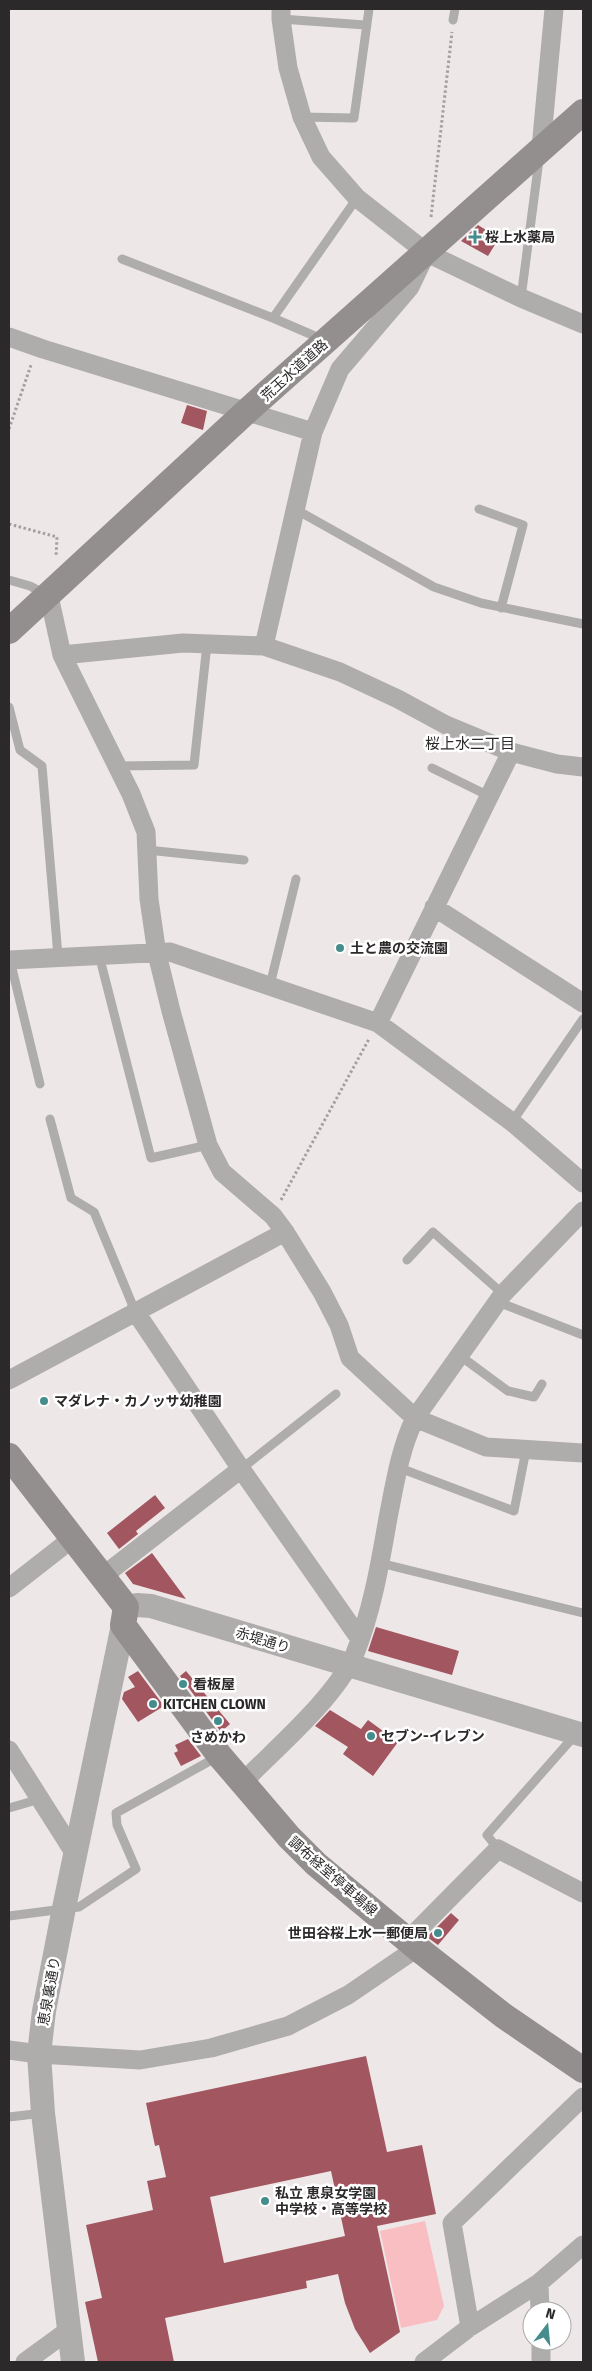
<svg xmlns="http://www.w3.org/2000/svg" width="592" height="2371" viewBox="0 0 592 2371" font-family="'Fira Sans','Noto Sans JP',sans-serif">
<rect width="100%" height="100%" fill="#eee7e7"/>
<path fill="#f9bec2" d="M425,2221L444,2306L437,2320L401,2328L380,2231Z"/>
<path fill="#a2565f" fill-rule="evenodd" d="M478,225L499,238L488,256L461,241Z
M187,405L207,411L203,430L181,423Z
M155,1495L165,1508L136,1531L138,1534L119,1549L107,1533Z
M152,1553L186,1599L133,1584L125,1573Z
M376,1627L459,1651L452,1675L368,1651Z
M138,1671L164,1706L138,1722L122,1699L124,1692L135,1687L128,1677Z
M186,1671L230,1724L221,1732L180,1676Z
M330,1710L361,1729L368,1720L398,1742L373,1776L343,1754L348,1747L315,1726Z
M188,1739L201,1756L181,1766L174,1753L178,1751L175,1745Z
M451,1913L459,1920L438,1945L427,1937Z
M366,2056L387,2152L422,2145L436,2214L377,2226L400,2332L370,2353L355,2329L345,2303L338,2274L306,2281L307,2288L165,2318L174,2362H98L85,2302L102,2298L86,2225L153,2210L147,2181L166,2177L159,2145L155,2146L146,2103ZM331,2171L345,2236L224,2263L210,2197Z"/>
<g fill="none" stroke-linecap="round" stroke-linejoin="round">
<path stroke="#a5a0a0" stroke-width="3" stroke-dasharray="2.5 2.5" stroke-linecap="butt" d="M431,217L452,32
M9,429L31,365
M9,524L57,537L56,557
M281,1200L369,1039"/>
<path stroke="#afacac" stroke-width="9" d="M281,19L365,25
M453,20L455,9
M302,117L354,118L369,9
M122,259L273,318L324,340
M521,298L539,160
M273,318L357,198
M295,509L434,587L481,603L583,624
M479,509L523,525L501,608
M9,580L30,586L45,594
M9,707L20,750L42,766L58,956
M117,766L194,765L207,644
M432,768L489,796
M147,850L244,860
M99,955L151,1158L208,1145
M10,960L40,1084
M270,985L296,879
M50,1119L71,1198L94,1212L135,1311
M512,1122L583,1019
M407,1260L433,1232L503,1294
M498,1302L583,1335
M459,1355L508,1391L534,1397L542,1384
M397,1467L514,1511L526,1450
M241,1469L336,1394
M380,1563L583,1613
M9,1808L40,1799
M498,1849L487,1835L576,1734
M9,1916L79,1907L136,1869L117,1825L116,1813L217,1757
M9,2117L43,2113"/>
<path stroke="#afacac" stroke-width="19" d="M281,9V19L288,68L302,117L321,157L357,198L427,253L521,298L583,324
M541,148L554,9
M9,337L43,349L313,432
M49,596L62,655L131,794L146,832L149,899L157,954L171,1011L208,1145L222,1172L273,1216L285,1232L322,1292L339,1325L350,1358L415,1418L486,1447L583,1453
M264,646L313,432L340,369L410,287L423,260
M62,655L183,643L264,646L340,672L398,699L446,725L511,752L557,764L583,767
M434,907L583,1003
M9,960L170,952L378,1023L512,1122L583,1183
M378,1023L511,752
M135,1311L241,1469L360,1639
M9,1380L285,1232
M103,1576L241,1469
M9,1588L73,1538
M9,1750L75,1854
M242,1783C277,1747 332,1701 354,1656C372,1612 380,1564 388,1518C395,1483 400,1449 415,1418L503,1294L583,1211
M408,1940L498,1849L583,1893
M9,2050L39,2054L140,2060L211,2048L288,2026L348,1995L417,1948
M539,2283L540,2311
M470,2327L452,2223L583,2097
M541,2341V2362
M25,2362L69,2330
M424,2362L470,2327L539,2283L583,2245"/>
<path stroke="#afacac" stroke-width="24" d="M126,1607L137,1605L151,1606L583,1735
M73,2362L43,2113L39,2054L44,2011L64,1908L123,1625"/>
<path stroke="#938f8f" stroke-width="26" d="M9,631L247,411L583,112
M9,1456L126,1607L123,1625L219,1755L289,1837L316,1864L417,1948L504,2016L583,2070"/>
</g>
<g fill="#458d8c" stroke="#fff" stroke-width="2">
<path d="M472.5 229.5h5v5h5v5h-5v5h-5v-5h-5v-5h5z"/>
<circle cx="340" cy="948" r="5"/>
<circle cx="44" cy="1401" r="5"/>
<circle cx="183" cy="1684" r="5"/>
<circle cx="153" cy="1704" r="5"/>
<circle cx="218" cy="1721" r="5"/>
<circle cx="371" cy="1736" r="5"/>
<circle cx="438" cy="1933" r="5"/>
<circle cx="265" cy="2201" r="5"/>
</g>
<g text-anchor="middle" stroke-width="5" stroke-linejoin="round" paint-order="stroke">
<g font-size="14" font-weight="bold" fill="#2c292a" stroke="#fff" text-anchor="start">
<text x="485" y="242">桜上水薬局</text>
<text x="350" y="953">土と農の交流園</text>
<text x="54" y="1406">マダレナ・カノッサ幼稚園</text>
<text x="193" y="1689">看板屋</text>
<text x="163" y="1709">KITCHEN CLOWN</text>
<text x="381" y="1741">セブン-イレブン</text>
<text x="218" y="1742" text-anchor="middle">さめかわ</text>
<text x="428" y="1938" text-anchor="end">世田谷桜上水一郵便局</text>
<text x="275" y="2198">私立 恵泉女学園<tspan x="275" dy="16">中学校・高等学校</tspan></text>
</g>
<g font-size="14" fill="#2c292a" stroke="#fff">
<text transform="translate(294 370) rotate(-42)" y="5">荒玉水道道路</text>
<text transform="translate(263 1640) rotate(17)" y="5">赤堤通り</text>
<text transform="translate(333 1876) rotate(41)" y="5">調布経堂停車場線</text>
<text transform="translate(49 1991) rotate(-80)" y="5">恵泉裏通り</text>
</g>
<g font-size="15" fill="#2c292a" stroke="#fff">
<text x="470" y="749">桜上水二丁目</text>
</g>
</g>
<rect width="592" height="2371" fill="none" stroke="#2c292a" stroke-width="20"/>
<g transform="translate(547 2326) rotate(16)"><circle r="24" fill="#ffffff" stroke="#aba9aa"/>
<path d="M0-4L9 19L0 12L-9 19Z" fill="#458d8c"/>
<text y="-8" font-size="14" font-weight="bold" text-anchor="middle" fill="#2c292a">N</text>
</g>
</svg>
